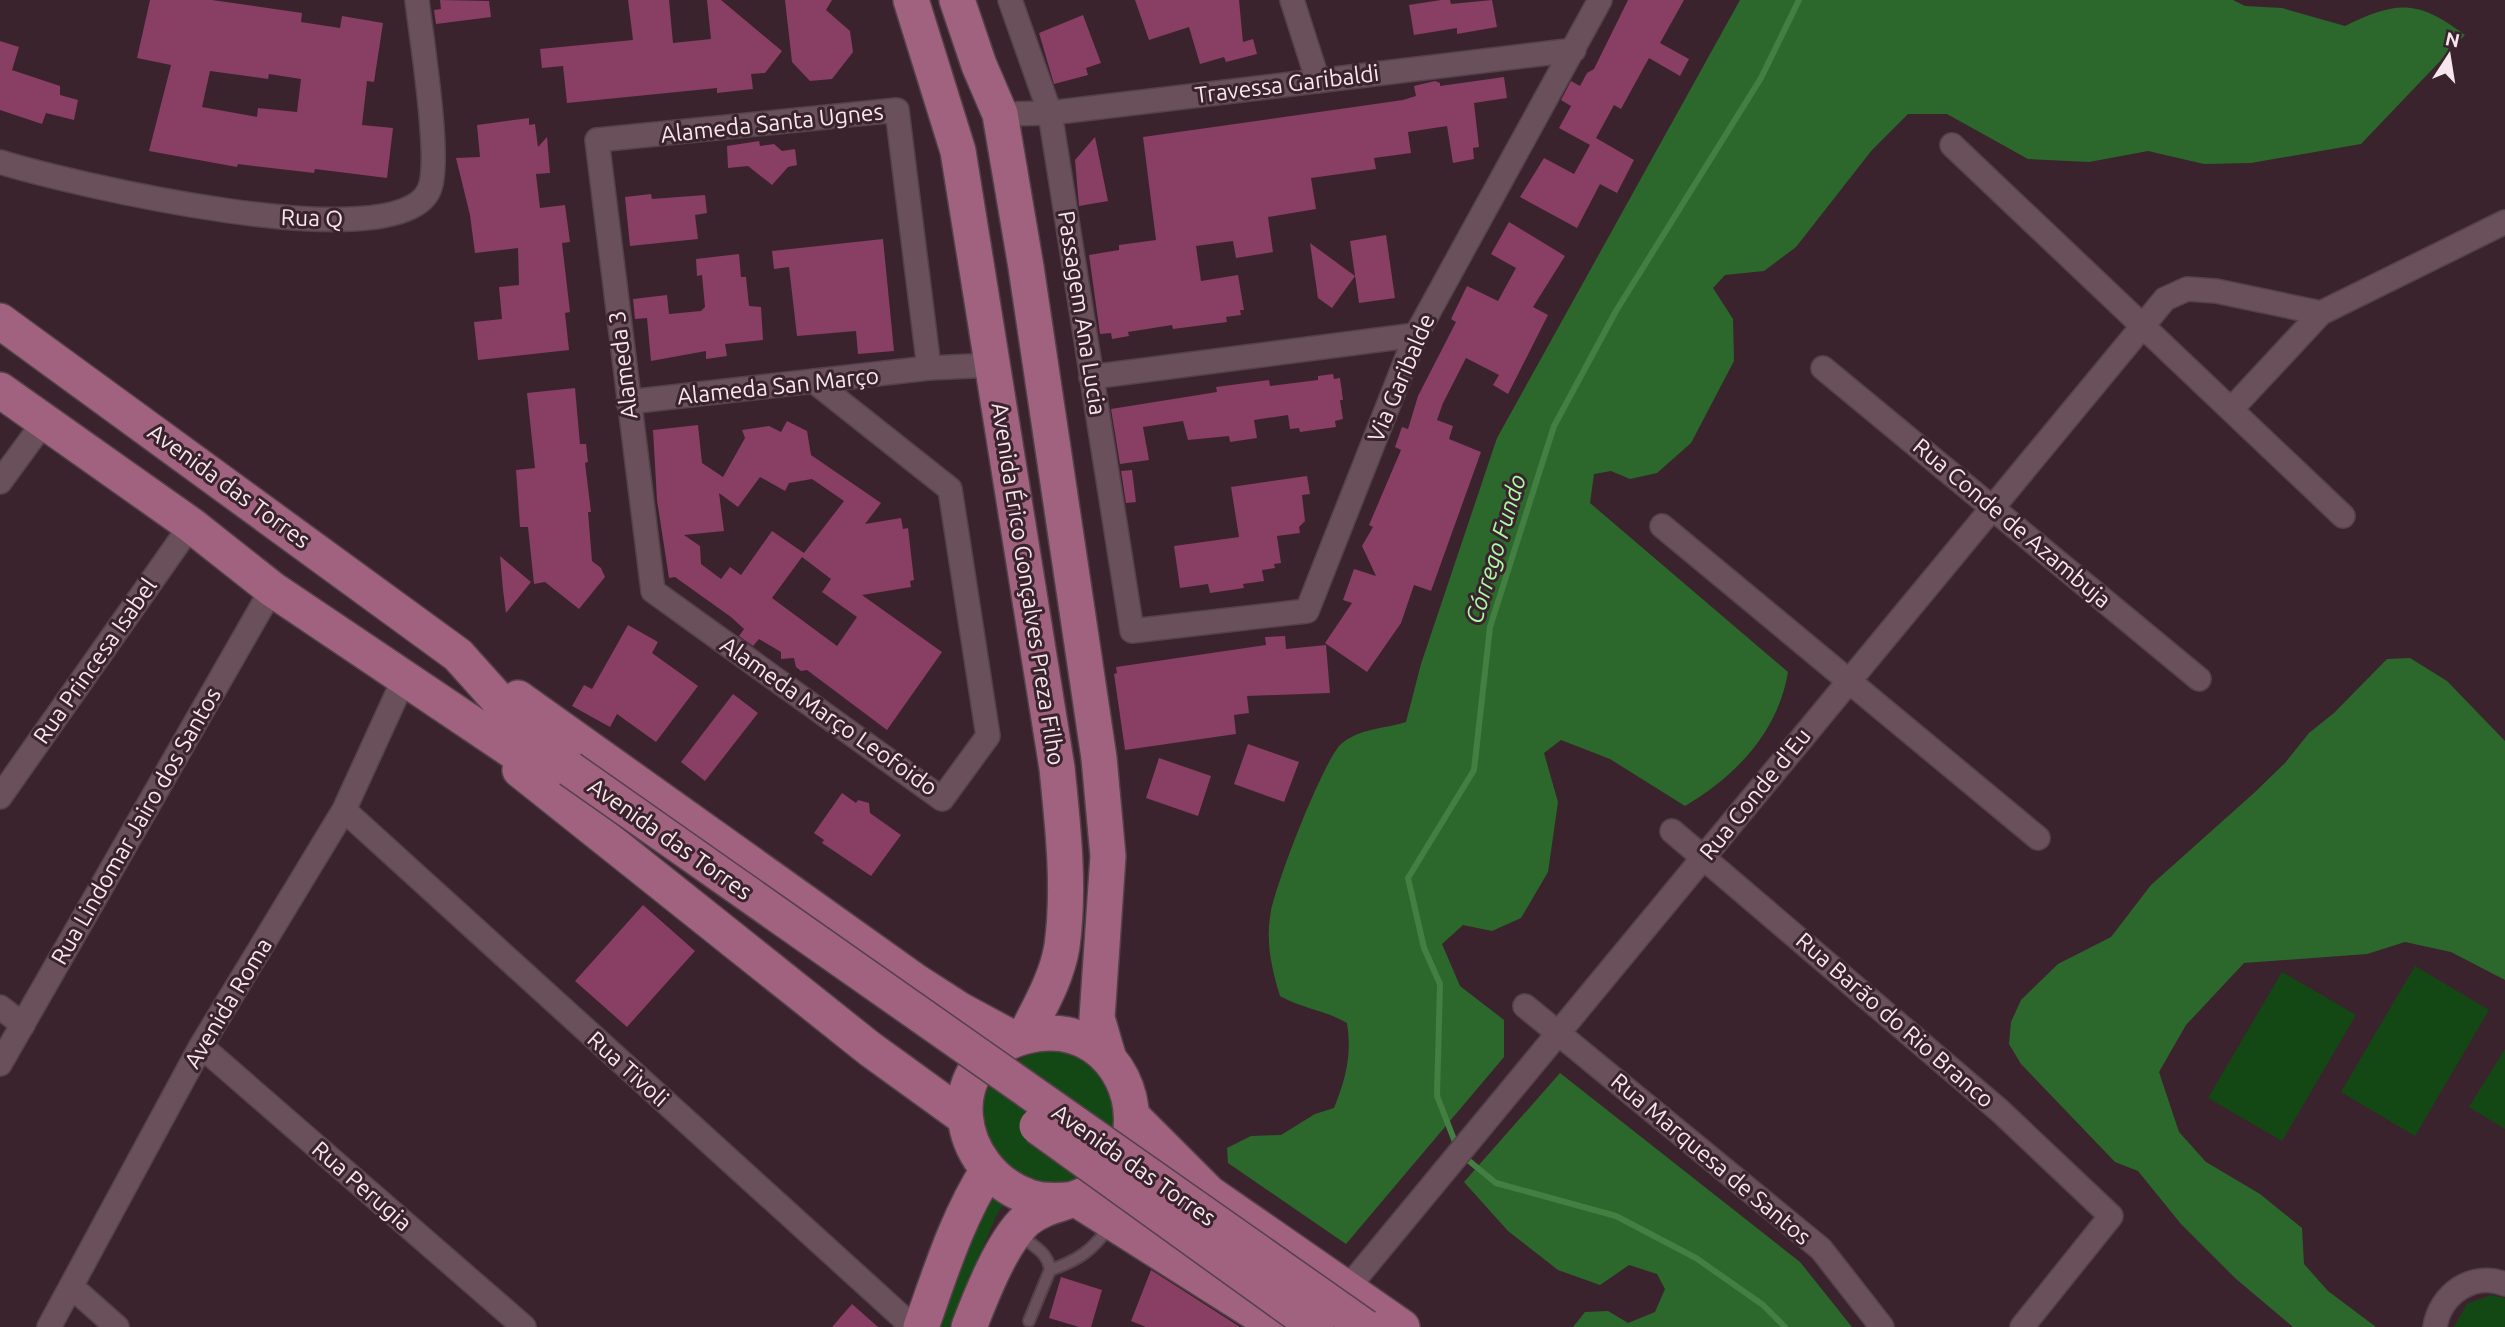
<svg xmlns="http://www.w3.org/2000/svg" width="2505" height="1327" viewBox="0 0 2505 1327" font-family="Ubuntu,sans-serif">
<rect width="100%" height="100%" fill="#3a232d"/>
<path fill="#134814" d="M2415,966L2489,1010L2415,1136L2341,1092Z
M2282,972L2356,1015L2282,1141L2208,1098Z
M1055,1049L1094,1061L1124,1121L1085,1183L1040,1189C1028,1180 999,1164 991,1153C988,1148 987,1138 985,1132C972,1084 1012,1054 1055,1049Z
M2505,1049V1129L2469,1107Z
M984,1184L1010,1202L1003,1205L997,1214L949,1327H929Z
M2491,1295L2505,1298V1327H2454L2467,1304Z"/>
<path fill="#2c682c" d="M1740,0H2233L2245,6L2282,8L2345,26C2398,0 2418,0 2465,35L2361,144L2251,163L2204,164L2148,151L2089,162L2028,159L1947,114H1908L1872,150L1796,247L1764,271L1725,275L1713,288L1733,319L1734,361L1691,443L1657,473L1630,479L1611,471L1594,474L1590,503L1788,672C1778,732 1736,776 1685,806L1610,759L1561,740L1544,753L1558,802L1548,872L1521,918L1492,931L1463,925L1442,944L1460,986L1504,1020V1057L1346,1244L1228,1163L1227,1148L1251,1136L1281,1135L1315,1114L1334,1108C1346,1078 1352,1055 1347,1023C1325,1010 1303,1009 1280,996C1272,970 1266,945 1270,917C1273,890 1323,761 1341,744C1360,728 1384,729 1406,722L1421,664L1497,438Z
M2410,658L2447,681L2505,741V980L2451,952L2405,942L2367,954L2244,963L2186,1025L2159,1072L2179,1132L2206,1162L2260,1194L2302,1228L2304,1264L2328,1291L2376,1327H2293L2235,1278L2181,1224L2138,1171L2115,1162L2021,1064L2009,1044L2011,1022L2021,1000L2058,964L2111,937L2151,885L2254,793L2285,763L2309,733L2334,713L2387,659Z
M1560,1073L1800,1262L1852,1327H1573L1585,1312L1608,1311L1628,1323L1655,1312L1665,1289L1657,1274L1629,1265L1600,1285L1558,1270L1508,1231L1464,1182Z"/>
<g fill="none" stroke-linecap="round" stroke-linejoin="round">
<path stroke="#437f41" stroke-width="6" d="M1457,1147L1437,1096L1440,984L1424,948L1408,878L1474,770L1490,627L1554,426L1616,311L1761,78L1799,0
M1463,1156L1496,1183L1616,1216L1696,1258L1763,1305L1785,1327"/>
</g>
<path fill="#893e63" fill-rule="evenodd" d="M150,0H212L302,13L301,22L340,28L342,16L383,23L374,82L367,81L362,125L393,128L387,178L315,169L314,173L238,164L237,167L149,151L171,65L137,58ZM210,71L268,79L269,74L301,79L297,112L258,108L257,117L202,107Z
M440,0L489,1L491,17L436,24L434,10L441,9Z
M628,0H669L673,43L711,39L707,0H721L782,51L765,73L751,74L753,89L717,93V88L567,103L563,66L542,68L540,49L633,40Z
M785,0H832L826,10L850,31L853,52L832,79L810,81L792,62Z
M1135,0H1239L1243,42L1253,39L1257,54L1226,62L1224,57L1200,64L1189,27L1149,40Z
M1441,0H1450L1451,4L1492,0L1497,27L1457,34V28L1414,35L1409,5Z
M1628,0H1684L1660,43L1689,59L1680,76L1649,58L1621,109L1614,105L1596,138L1634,160L1617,193L1600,184L1577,228L1520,197L1544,158L1574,174L1590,145L1559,128L1571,106L1561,100L1571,81L1580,86L1587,73L1594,69Z
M1083,15L1101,63L1086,68L1088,75L1054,84L1039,33Z
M0,41L19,47L12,70L60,86V95L78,100L74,120L46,113L42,124L0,110Z
M1504,77L1507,98L1474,103L1479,147L1473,148L1474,159L1453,163L1447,126L1408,132L1411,153L1374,158L1376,169L1311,178L1316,209L1268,217L1273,252L1236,258L1233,241L1196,246L1201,281L1238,275L1244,310H1240L1241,315L1226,317L1227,322L1173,329L1172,325L1128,332L1129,336L1112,339L1111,333L1100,334L1089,255L1119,250V245L1156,240L1143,137L1403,100L1416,96L1414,86L1435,81L1440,83V86Z
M529,118V125L535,124L538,147L547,137L550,173L536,174L540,208L565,205L570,242L562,243L570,312L565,313L569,350L478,360L474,322L502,319L499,287L519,285L518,248L475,253L470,215L456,158L480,157L477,125Z
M1095,137L1108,201L1079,206L1075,160Z
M759,141L760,146L774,144L782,151L795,149L797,165L788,167L772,185L748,166L728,168L727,146Z
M651,194L652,199L705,195L707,213L695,215L698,239L630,246L625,197Z
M1509,222L1565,256L1533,307L1548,315L1508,394L1493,385L1499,375L1466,358L1443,403L1437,420L1453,426L1449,439L1481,452L1431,591L1414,585L1401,623L1367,672L1325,643L1352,603L1343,600L1354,569L1376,576L1362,546L1373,527L1369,525L1401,450L1395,447L1402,427L1408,429L1418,396L1456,322L1451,319L1467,286L1498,301L1516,268L1491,254Z
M1386,235L1395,298L1359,303L1350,241Z
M883,239L894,351L858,354L856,331L797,336L789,267L774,269L772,251Z
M1310,243L1355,276L1332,308L1318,298Z
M739,254L741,277H746L749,306L761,307L763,340L725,344L727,356L706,359V351L651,361L647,318L635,319L633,299L667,295L669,314L701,311L705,307L702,275L697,276L696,259Z
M1333,374L1334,379L1340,378L1343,400H1340L1343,419L1335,421L1336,427L1300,432L1299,428L1290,429L1288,415L1254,420L1257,438L1230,442L1229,436L1188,440L1183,421L1143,427L1149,460L1120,464L1111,409L1217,392L1216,387L1269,380L1270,386L1318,380V376Z
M575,388L580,444H586L588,462L585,463L591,512H588L592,561L601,568L605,577L579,609L545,582L534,584L528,527H520L516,470L535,468L527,393Z
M787,421L807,431L811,455L881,503L865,524L901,518L903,529L908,528L914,580L910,581L911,587L862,595L942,652L887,730L807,670L801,671L796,667L794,658L781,659V652L759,639L753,646L739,636L744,629L731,617L675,577L669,578L657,500L653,430L698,425L702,463L723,477L745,438L742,430L769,426L781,432ZM760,477L785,491L789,483L812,479L844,501L804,553L772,531L741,575L730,567L721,579L701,564L700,546L684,535L724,531L719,493L738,507ZM802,557L831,579L822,592L857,617L837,646L772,598Z
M1132,470L1136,502L1126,503L1121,471Z
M1307,476L1310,494L1302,495L1305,521L1299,527L1300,533L1277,536L1281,563L1274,564L1275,568L1262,570L1264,581L1243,584L1244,588L1210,593L1208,584L1180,588L1174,546L1239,537L1231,487Z
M500,556L531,582L506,613L503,590Z
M628,625L658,642L652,653L698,686L656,742L617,714L610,727L572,706L584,685L592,689Z
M1285,636L1286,649L1326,645L1330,693L1247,696L1249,713L1234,715L1236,734L1125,750L1114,674L1117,673L1116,667L1266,645L1265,637Z
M733,694L758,713L705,781L681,762Z
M1248,744L1299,762L1284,802L1234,784Z
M1159,758L1211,776L1198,816L1146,798Z
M842,793L856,803L858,800L869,803L870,813L901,835L871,876L822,843L824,840L814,833Z
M643,905L695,951L627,1027L575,981Z
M1151,1270L1240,1327H1146L1131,1321Z
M1061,1277L1102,1290L1091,1327H1079L1049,1318Z
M852,1304L878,1327H832Z"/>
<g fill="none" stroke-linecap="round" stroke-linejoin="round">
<g stroke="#544149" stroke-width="14">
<path id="lane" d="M1018,1234C1031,1245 1048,1251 1050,1270L1029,1321
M1050,1270C1077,1261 1094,1250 1110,1225"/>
</g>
<g stroke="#544149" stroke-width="26">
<path id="street" d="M1010,0L1050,113L1132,631L1307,611L1416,335L1600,0
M1292,0L1318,81
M1000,114L1050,113L1574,50
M1952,145L2343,516
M0,162C64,182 397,262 429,190C442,163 421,36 417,0
M1823,368L2199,679
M1091,377L1416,335
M815,382L950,489L988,736L942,799L653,591L597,140L897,110L929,368
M2239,401L2321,313L2505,222
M628,402L929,368L994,365
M0,482L44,422
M1662,526L2038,838
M0,797L191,525
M344,810L913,1327
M1672,831L2000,1111L2111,1216L2022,1327
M1525,1006L1821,1249L1882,1327
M0,1007L23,1025
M201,1046L524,1327
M0,1064L272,589
M73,1288L117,1327
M1346,1290L2165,299L2187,289L2216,291L2321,313
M49,1327L201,1046L344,810L404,679
M2435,1327C2440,1294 2473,1271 2505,1284"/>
</g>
<g stroke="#544149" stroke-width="38">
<path id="primary" d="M911,0L958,151L1057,768C1063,827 1070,888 1062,946C1057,978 1039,1008 1025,1036
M957,0L979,65L1000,114L1026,267L1099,758L1108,856L1097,1018L1109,1059
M0,321L458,655L526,731L570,769
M0,390L191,525L272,589L550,776
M518,698L915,981L960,1010L1014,1039
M520,770L870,1049L964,1117
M1132,1116L1209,1193L1402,1327
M921,1327C940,1274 957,1218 988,1170
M969,1327C981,1296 1002,1242 1026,1220C1045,1204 1073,1203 1094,1190C1145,1158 1143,1080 1094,1046C1073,1032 1048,1030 1023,1037C937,1061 953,1170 1029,1197C1044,1202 1060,1201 1076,1199L1278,1327"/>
</g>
<use href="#lane" stroke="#6a505b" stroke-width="10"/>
<use href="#street" stroke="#6a505b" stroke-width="23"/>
<use href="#primary" stroke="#a0627e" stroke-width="35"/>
<g stroke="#544149" stroke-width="38" stroke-linecap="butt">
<path id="primary-bridge" d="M570,769L1365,1327
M1037,1126L1316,1327"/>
</g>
<use href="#primary-bridge" stroke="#a0627e" stroke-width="35"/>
</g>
<g text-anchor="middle" stroke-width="6" stroke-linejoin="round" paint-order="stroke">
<g font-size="23" fill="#f7e7ed" stroke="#3a232d">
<text transform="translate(1287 84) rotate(-7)" y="8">Travessa Garibaldi</text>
<text transform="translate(772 123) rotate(-6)" y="8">Alameda Santa Ugnes</text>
<text transform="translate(312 218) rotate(2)" y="8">Rua Q</text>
<text transform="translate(1082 313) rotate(81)" y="8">Passagem Ana Lucia</text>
<text transform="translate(623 365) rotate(-97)" y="8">Alameda 3</text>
<text transform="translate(1401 378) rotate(-67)" y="8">Via Garibalde</text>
<text transform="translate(778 386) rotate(-6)" y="8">Alameda San Março</text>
<text transform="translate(229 486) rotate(36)" y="8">Avenida das Torres</text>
<text transform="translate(2012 523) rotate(40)" y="8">Rua Conde de Azambuja</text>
<text transform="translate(1028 584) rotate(81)" y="8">Avenida Érico Gonçalves Preza Filho</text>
<text transform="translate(95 661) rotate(-55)" y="8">Rua Princesa Isabel</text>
<text transform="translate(829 716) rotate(35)" y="8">Alameda Março Leofoido</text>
<text transform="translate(1755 794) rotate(-51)" y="8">Rua Conde d'Eu</text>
<text transform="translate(136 826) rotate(-60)" y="8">Rua Lindomar Jairo dos Santos</text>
<text transform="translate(670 839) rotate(35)" y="8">Avenida das Torres</text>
<text transform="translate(228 1003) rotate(-59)" y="8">Avenida Roma</text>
<text transform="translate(1895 1020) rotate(41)" y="8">Rua Barão do Rio Branco</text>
<text transform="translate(628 1069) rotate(42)" y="8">Rua Tivoli</text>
<text transform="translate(1711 1159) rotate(40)" y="8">Rua Marquesa de Santos</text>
<text transform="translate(1134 1165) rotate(35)" y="8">Avenida das Torres</text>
<text transform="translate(362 1186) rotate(41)" y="8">Rua Perugia</text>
</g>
<g font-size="24" font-style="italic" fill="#a9fca5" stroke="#3a232d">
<text transform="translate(1496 549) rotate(-73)" y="8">Córrego Fundo</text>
</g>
</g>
<g transform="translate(2449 56) rotate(12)" stroke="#3a232d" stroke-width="5" paint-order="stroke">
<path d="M0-5L12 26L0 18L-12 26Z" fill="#f7e7ed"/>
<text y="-10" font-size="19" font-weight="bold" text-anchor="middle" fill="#f7e7ed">N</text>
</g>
</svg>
